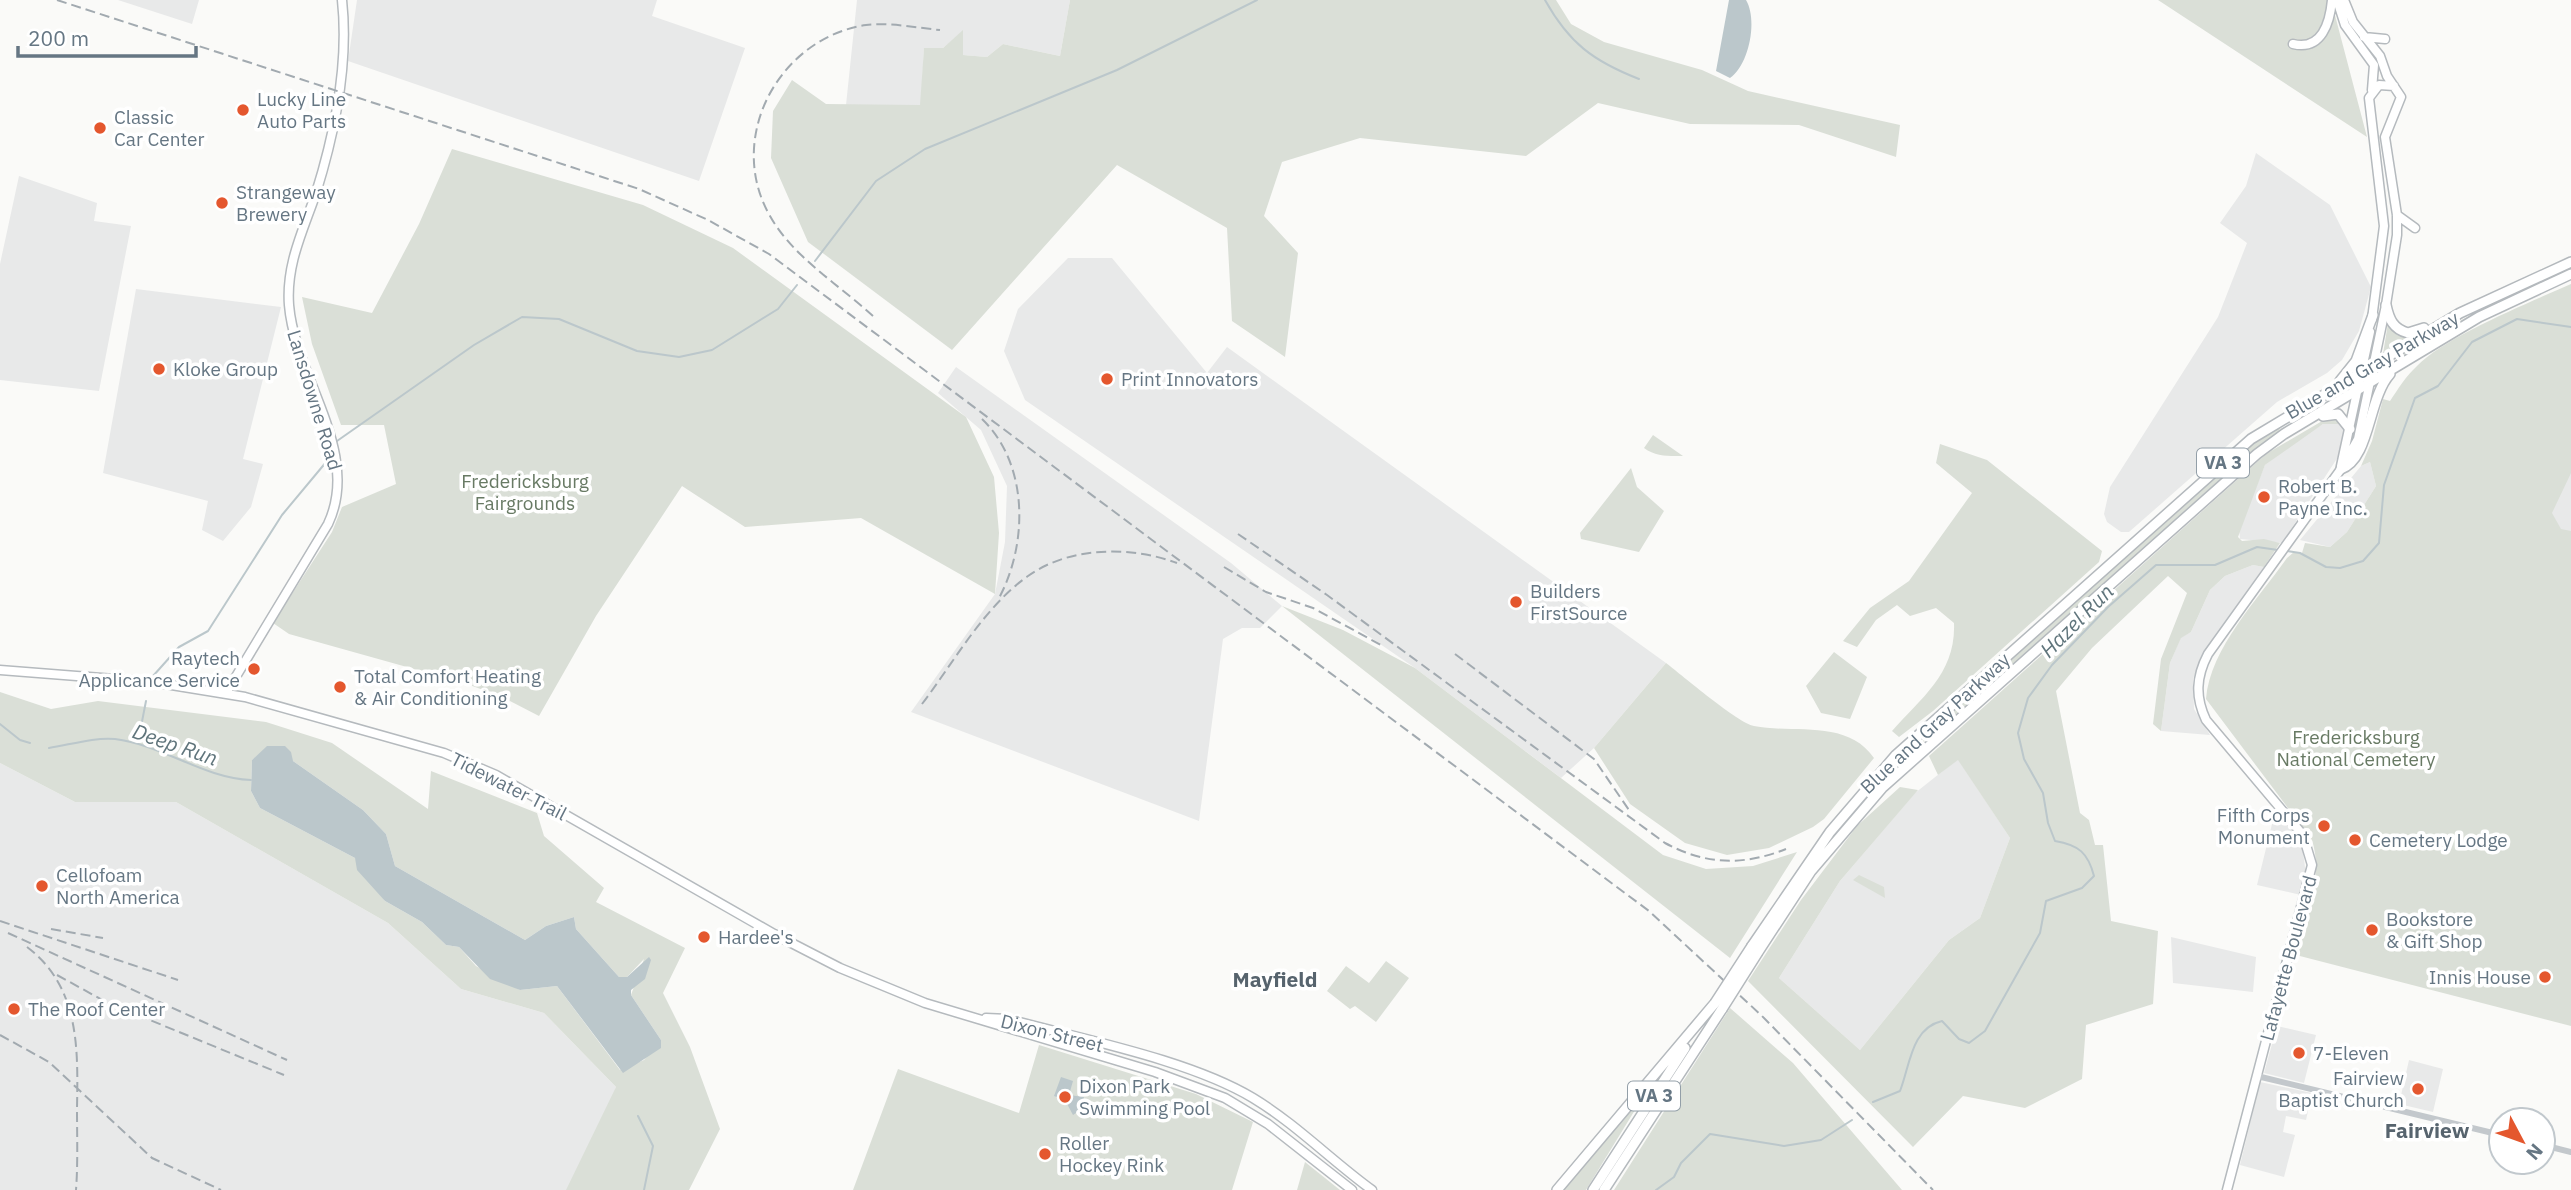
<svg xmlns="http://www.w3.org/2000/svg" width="2571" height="1190" viewBox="0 0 2571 1190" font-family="'IBM Plex Sans',sans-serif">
<rect width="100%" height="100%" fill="#fafaf8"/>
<path fill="#e8e9e9" d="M118,0H199L192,24Z
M357,0H657L652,16L745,48L699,181L348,61Z
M857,0H1070L1060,56L1003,44L987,57L963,55V31L943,48H924L921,105H846Z
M2256,153L2330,205L2371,287L2359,331L2342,360L2327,373L2277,402L2129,532H2121L2107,522L2104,514L2110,487L2218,317L2247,243L2220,223L2246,186Z
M19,176L97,203L94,221L131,226L99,391L0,380V264Z
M1068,258H1112L1207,373L1227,347L1666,663L1594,748L1561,778L1415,668L1025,400L1004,351L1018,309Z
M136,289L281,307L243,459L263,464L251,507L223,541L202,530L208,501L103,473Z
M956,367L1231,563L1282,606L1260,628H1242L1223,639L1199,821L911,712L995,594L1005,542L1007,486L981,430L938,393Z
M2340,418L2346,432L2338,457L2282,543L2240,539L2239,529L2265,465L2299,439L2323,424H2338Z
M2571,454V650L2537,529Z
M2370,462L2376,486L2347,532L2330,547L2300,540L2361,466Z
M2253,565L2264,567L2203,653L2193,679L2194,709L2210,735L2161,731L2170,663L2181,637L2191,632L2210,590L2225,576Z
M1958,759L2010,838L1980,918L1949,940L1860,1050L1779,978L1840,881L1915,793Z
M0,763L75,802H176L388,923L461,989L544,1013L616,1087L586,1190H0Z
M2276,808L2295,833L2303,852L2306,875L2301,895L2257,885Z
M2171,937L2256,957L2253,992L2173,983Z
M2277,1026L2316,1035L2304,1083L2264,1073Z
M2409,1060L2443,1069L2433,1112L2399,1104Z
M2260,1082L2312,1093L2306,1120L2286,1116L2283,1132L2295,1135L2284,1177L2240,1165Z"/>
<path fill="#dadfd7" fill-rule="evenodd" d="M1070,0H1556L1571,24L1604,42L1702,70L1748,91L1900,125L1896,157L1799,125L1690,124L1598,103L1526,156L1360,138L1282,162L1264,216L1298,253L1285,357L1232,321L1227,228L1117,165L952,350L808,242L771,158L773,111L792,80L826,104L920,105L924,48H943L963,30V55L987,57L1003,44L1060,56Z
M2158,0H2331L2367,137Z
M452,149L643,205L733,248L966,417L994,477L999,533L995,594L861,518L745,527L682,486L596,616L539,716L500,696L464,683L289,634L273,623L332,532L342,507L396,484L384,425H341L312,344L302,297L372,313L419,224Z
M2571,266V270L2484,311L2397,362L2395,358L2504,296Z
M2571,284V473L2552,513L2561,529L2571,531V1026L2296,955C2306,918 2324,878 2312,840L2206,699C2210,648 2259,598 2287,558L2294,552L2302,553L2305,543L2330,547L2347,532L2376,486L2370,462L2361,466L2372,441L2383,399L2390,401C2398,389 2406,376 2417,366C2446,336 2531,302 2571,284Z
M2388,323L2399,334L2411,337L2383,354Z
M2329,417L2340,418L2338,424H2323L2265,465L2238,537L2242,541L2264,539L2280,543L2264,567L2253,565L2225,576L2210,590L2191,632L2181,638L2170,663L2161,731L2153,724L2161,659L2187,593L2168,576L2092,648L2056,691L2080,813L2089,820L2095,845H2103L2111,921L2158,931L2153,1004L2086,1025L2082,1079L2025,1108L1963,1096L1913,1147L1748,981L1801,900L1857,826L1900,787L1918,790L1840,881L1779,978L1860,1050L1949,940L1980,918L2010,838L1958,760L1938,775L1929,756L2266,454Z
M2284,422L2276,436L1911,753L1975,688L2247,448Z
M1653,435L1683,456C1669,456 1656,457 1644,448Z
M1940,444L1987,460L2102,551L2099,562L1933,711L1899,737L1892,731C1922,697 1956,673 1954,623L1936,608L1910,616L1897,605L1876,620L1857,647L1843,641L1870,608L1909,581L1972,493L1936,463Z
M1631,468L1637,487L1664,511L1639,552L1581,539L1580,533Z
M1282,606L1343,630L1415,668L1663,855L1706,869L1753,866L1797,852L1730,958Z
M1834,652L1867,677L1850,719L1821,713L1806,686Z
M1666,663C1683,676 1738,723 1754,726C1794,734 1847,719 1874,758L1824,819L1813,827L1769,848L1727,855L1685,843L1630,804L1594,748Z
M0,692L51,709L98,701L266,722L332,743L428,809L431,771L537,813L544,836L604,888L596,902L685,948L663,993L690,1047L720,1129L689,1190H566L616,1087L544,1013L461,989L388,923L176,802H75L0,763ZM260,754L293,761L363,810L386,834L395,866L525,940L546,926L574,917L576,929L619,977H627L644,959L631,995L661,1040L644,1060L620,1070L557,986L520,990L476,966L459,947L446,945L422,922L385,901L355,858L260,808L251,791L252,760Z
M1859,875L1884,887L1885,898L1853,880Z
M1386,961L1409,978L1376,1022L1355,1006L1350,1009L1327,991L1346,966L1369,983Z
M1730,1008L1793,1063L1902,1190H1614Z
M1039,1045L1196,1094L1253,1122L1232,1190H853L898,1069L1019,1113Z
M1646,1092L1586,1190H1561Z
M1305,1162L1340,1190H1297Z"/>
<path fill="#bbc7cb" d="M1729,0H1746C1758,20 1749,65 1730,78L1716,71Z
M267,746H285L291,752L293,761L363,810L386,834L395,866L525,940L546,926L574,917L576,929L619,977H627L649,957L651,960L645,979L631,990V995L661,1040V1048L623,1073L557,986L520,990L490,979L459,947L446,945L422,922L385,901L357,870L355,858L260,808L251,791L252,760Z
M1061,1077L1073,1081L1069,1095L1084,1097L1082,1109L1073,1115L1065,1100L1054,1096Z"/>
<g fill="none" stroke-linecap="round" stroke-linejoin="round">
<path stroke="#bbc7cb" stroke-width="2" d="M1545,0C1569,43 1593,61 1639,79
M815,261L876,181L925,149L1117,70L1257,0
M337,441L474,345L522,317L559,319L637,351L679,357L712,350L778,309L797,285
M2287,551L2300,553L2326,567L2340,568L2363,561L2379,543L2384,485L2415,398L2438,386L2472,342L2517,319L2571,327
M153,676L179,647L208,631L282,515L327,461
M0,724L20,740L30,743
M138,742L146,701
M49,748C69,745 94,737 115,739C163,745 203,778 251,780
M1873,1102L1900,1091C1910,1066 1911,1028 1942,1021L1959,1039L1969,1043L1985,1031L2040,933L2046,901L2082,888L2094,876C2088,853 2079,845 2055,841L2048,823L2043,793L2024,759L2018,733L2028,698L2052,665L2108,607L2156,565H2215L2257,547L2278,550
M638,1116L653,1146L644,1190
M1656,1190L1674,1177L1681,1163L1710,1134L1784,1146L1821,1140L1852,1120"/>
<g stroke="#b5babe" stroke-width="11">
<path id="major" d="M2337,0L2345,25L2374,65L2372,90
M2364,37L2385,39
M2293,44C2322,51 2330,22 2332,0
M2397,215L2415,228
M2372,319L2384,226L2369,98L2379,85L2394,86
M2341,466L2370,332
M0,670L153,682L245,697L444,753L496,775L774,934L840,968L925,1003L1155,1072L1225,1098L1268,1124L1352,1190
M226,693L328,524C362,452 295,378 289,305C286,264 303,231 316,193C335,132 349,64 342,0
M986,1018L1008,1019C1081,1039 1190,1060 1253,1098C1296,1124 1332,1161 1372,1190
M2227,1190L2312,865L2303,835L2206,720C2195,697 2196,677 2208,654L2341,469L2358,439L2386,305L2397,235V215L2385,137L2401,97L2387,76L2380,56L2353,22L2344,0"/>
</g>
<g stroke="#b4b9bd" stroke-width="12">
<path id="highway" d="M2386,305C2389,319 2393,329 2408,333L2424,328
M2340,381L2356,361L2373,315
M2323,416L2338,414L2350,429
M2341,469C2370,459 2368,398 2390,374
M1752,946L1830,832L1896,755L2251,439L2460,313L2571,262
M1758,952L1811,871L1882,788L2257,454L2284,434L2479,317L2571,274
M1557,1190L1715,1003
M1593,1190L1685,1048
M1604,1190L1722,1009"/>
</g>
<path stroke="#c3c8cc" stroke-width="6" d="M2257,1076L2501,1135
M2543,1145L2571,1152"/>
<use href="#major" stroke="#fff" stroke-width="8"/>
<use href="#highway" stroke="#fff" stroke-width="9"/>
<path stroke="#a2aab0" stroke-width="2" stroke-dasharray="10 5" stroke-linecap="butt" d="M57,0L639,189L708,220L769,254L1649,911L1762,1016L1933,1190
M873,316C838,284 793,257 770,216C725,138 779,38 866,25C890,22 917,28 940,30
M982,419C1029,464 1028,544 999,598
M1238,534L1327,595L1665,843C1706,865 1743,866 1786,849
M1224,567L1266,592L1313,608L1381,645
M1455,654L1594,759L1631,813
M922,704C954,662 984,607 1028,576C1070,546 1131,546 1177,563
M0,921L178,980
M51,929L103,938
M8,933L287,1060
M27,947C80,987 78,1049 77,1109C77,1136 78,1163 76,1190
M57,975L106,1002L284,1075
M0,1035L49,1062L152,1158L221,1190"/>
<g stroke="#b4b9bd" stroke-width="12" stroke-linecap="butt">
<path id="highway-bridge" d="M1715,1003L1752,946
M1722,1009L1758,952"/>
</g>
<use href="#highway-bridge" stroke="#fff" stroke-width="9"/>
</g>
<g fill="#e4572e" stroke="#fff" stroke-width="2.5">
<circle cx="243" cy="110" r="7"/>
<circle cx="100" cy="128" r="7"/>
<circle cx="222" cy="203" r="7"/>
<circle cx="159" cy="369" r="7"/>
<circle cx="1107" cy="379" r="7"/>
<circle cx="2264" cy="497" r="7"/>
<circle cx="1516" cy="602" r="7"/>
<circle cx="254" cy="669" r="7"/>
<circle cx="340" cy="687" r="7"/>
<circle cx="2324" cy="826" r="7"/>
<circle cx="2355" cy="840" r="7"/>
<circle cx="42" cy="886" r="7"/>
<circle cx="2372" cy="930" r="7"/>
<circle cx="704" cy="937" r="7"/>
<circle cx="2545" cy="977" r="7"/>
<circle cx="14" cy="1009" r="7"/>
<circle cx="2299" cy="1053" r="7"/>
<circle cx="2418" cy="1089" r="7"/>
<circle cx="1065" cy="1097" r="7"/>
<circle cx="1045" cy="1154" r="7"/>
</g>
<g text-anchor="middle" stroke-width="7" stroke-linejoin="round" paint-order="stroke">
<g fill="#fff" stroke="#939fa8" stroke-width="2">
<rect x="2197" y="448.5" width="52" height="29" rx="5"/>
<rect x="1628" y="1081.5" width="52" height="29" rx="5"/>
</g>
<g font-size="18" font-weight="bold" fill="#657683">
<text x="2223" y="469">VA 3</text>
<text x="1654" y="1102">VA 3</text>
</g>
<g font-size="19" fill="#657683" stroke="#fff" text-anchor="start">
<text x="257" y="106">Lucky Line<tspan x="257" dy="22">Auto Parts</tspan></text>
<text x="114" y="124">Classic<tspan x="114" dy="22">Car Center</tspan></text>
<text x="236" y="199">Strangeway<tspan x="236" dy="22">Brewery</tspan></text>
<text x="173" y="376">Kloke Group</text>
<text x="1121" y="386">Print Innovators</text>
<text x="2278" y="493">Robert B.<tspan x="2278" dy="22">Payne Inc.</tspan></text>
<text x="1530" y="598">Builders<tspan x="1530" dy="22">FirstSource</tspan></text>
<text x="240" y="665" text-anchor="end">Raytech<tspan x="240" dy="22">Applicance Service</tspan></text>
<text x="354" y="683">Total Comfort Heating<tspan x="354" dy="22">&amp; Air Conditioning</tspan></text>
<text x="2310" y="822" text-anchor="end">Fifth Corps<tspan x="2310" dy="22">Monument</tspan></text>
<text x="2369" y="847">Cemetery Lodge</text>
<text x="56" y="882">Cellofoam<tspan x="56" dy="22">North America</tspan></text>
<text x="2386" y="926">Bookstore<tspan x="2386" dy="22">&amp; Gift Shop</tspan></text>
<text x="718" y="944">Hardee's</text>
<text x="2531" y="984" text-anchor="end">Innis House</text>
<text x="28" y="1016">The Roof Center</text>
<text x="2313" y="1060">7-Eleven</text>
<text x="2404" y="1085" text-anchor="end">Fairview<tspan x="2404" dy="22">Baptist Church</tspan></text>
<text x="1079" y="1093">Dixon Park<tspan x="1079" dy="22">Swimming Pool</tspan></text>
<text x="1059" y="1150">Roller<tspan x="1059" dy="22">Hockey Rink</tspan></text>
</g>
<g font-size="19" fill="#657683" stroke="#fff">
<text transform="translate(2372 365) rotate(-30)" y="7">Blue and Gray Parkway</text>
<text transform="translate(315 400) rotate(73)" y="7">Lansdowne Road</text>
<text transform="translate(1935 723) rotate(-43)" y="7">Blue and Gray Parkway</text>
<text transform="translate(509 786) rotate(27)" y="7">Tidewater Trail</text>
<text transform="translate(2288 958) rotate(-75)" y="7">Lafayette Boulevard</text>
<text transform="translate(1052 1033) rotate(14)" y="7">Dixon Street</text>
</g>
<g font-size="19" fill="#687a64" stroke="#fff">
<text x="525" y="488">Fredericksburg<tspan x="525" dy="22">Fairgrounds</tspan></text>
<text x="2356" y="744">Fredericksburg<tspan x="2356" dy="22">National Cemetery</tspan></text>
</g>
<g font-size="21" font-style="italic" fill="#60757c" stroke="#fff">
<text transform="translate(2077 621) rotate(-45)" y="7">Hazel Run</text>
<text transform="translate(175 745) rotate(19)" y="7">Deep Run</text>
</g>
<g font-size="21" font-weight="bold" fill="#57646e" stroke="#fff">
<text x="1275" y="987">Mayfield</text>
<text x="2427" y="1138">Fairview</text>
</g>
</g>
<g transform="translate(2522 1141) rotate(131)"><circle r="33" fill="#ffffff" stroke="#c1c8cd" stroke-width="2"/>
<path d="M0-5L12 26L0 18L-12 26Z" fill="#e4572e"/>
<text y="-10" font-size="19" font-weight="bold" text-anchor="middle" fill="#657683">N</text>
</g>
<path d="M18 46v10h178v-10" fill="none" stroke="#657683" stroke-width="3.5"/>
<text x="28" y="46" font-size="21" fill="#657683" stroke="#ffffff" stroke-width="5" paint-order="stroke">200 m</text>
</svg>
